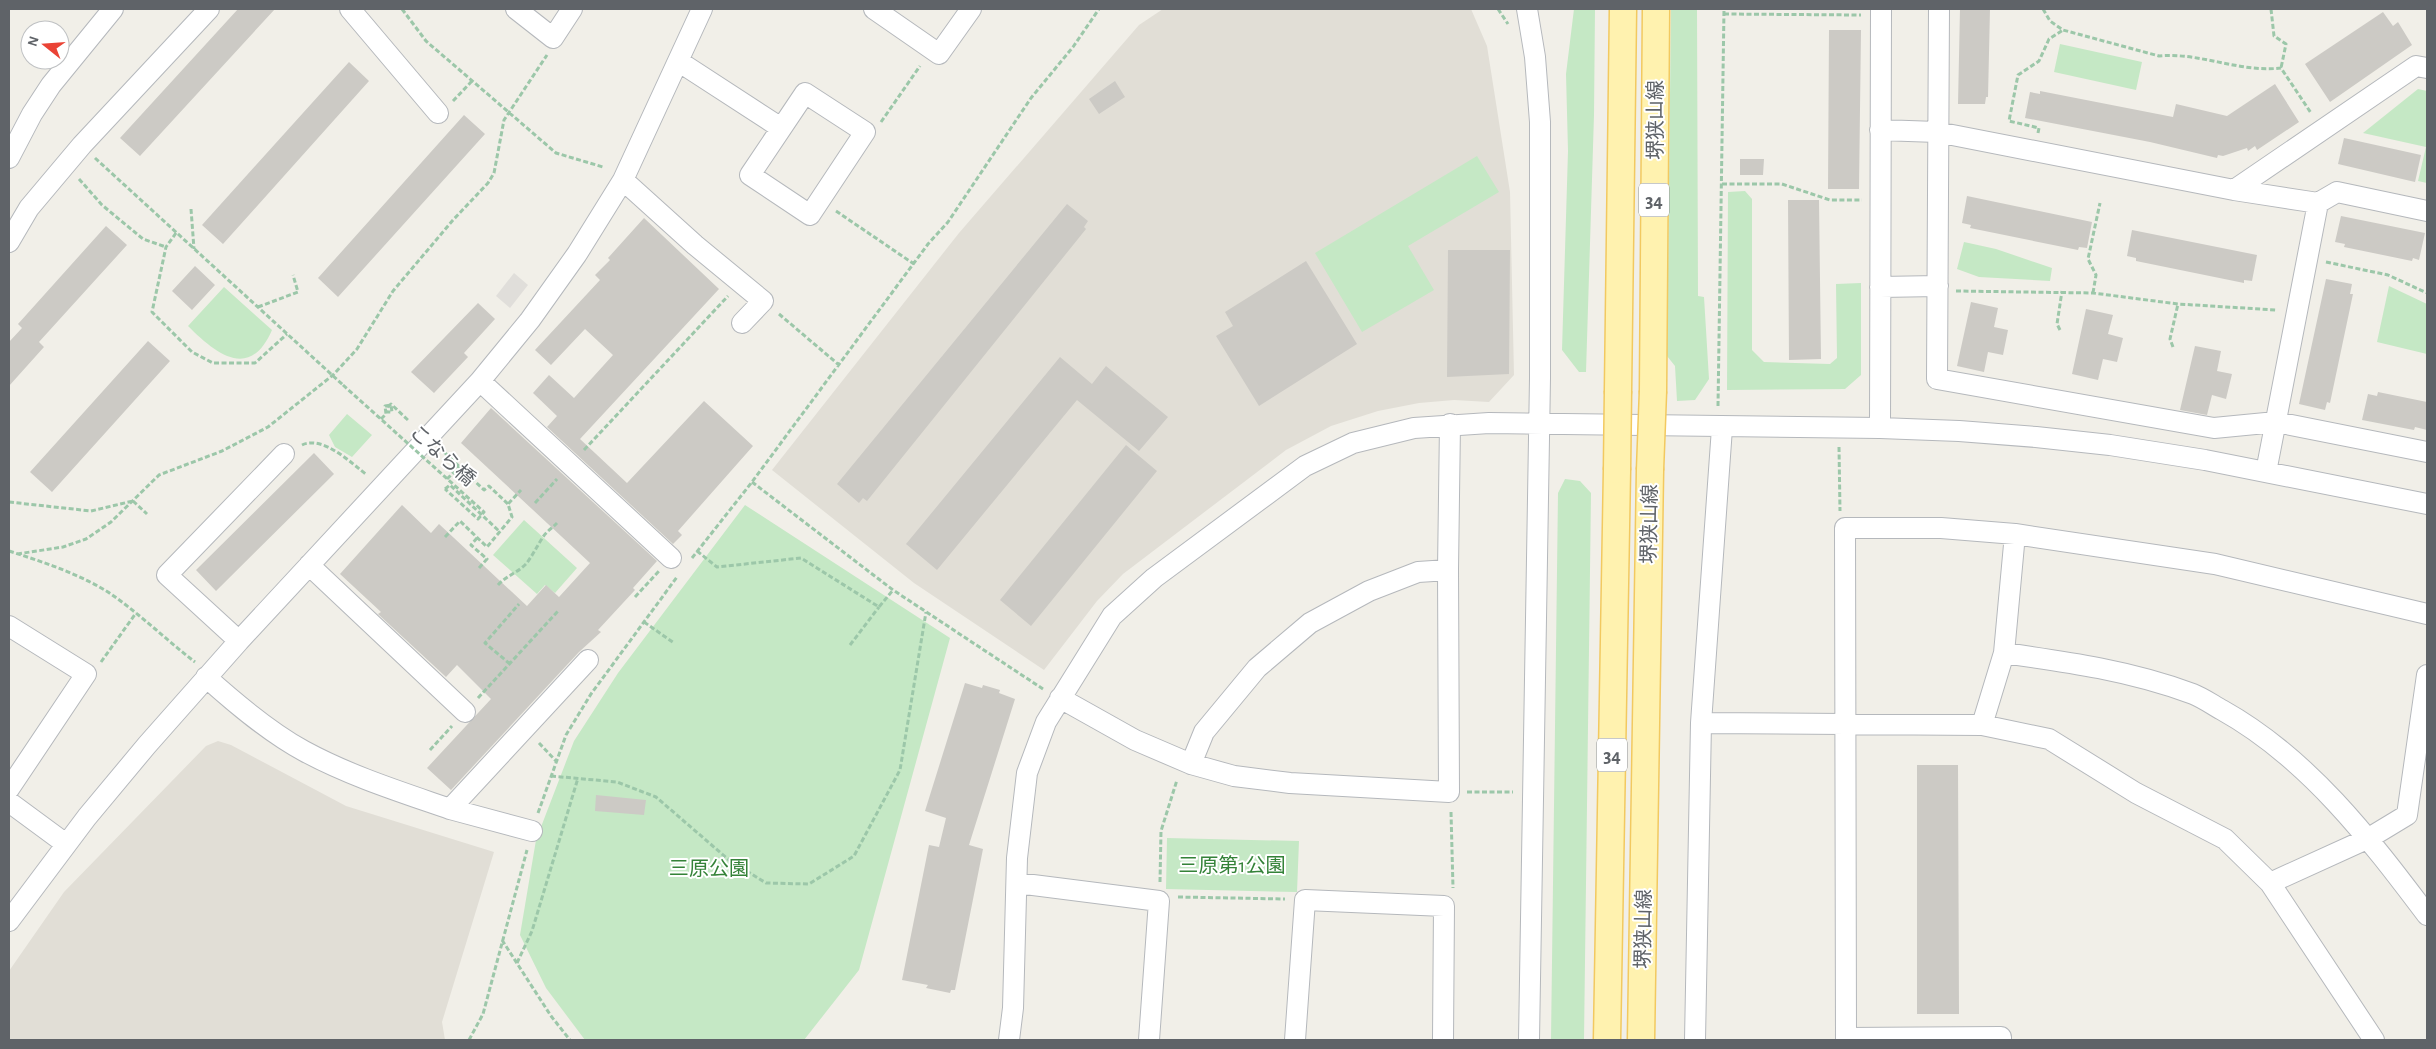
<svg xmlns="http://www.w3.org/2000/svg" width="2436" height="1049" viewBox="0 0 2436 1049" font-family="'Alegreya Sans','Noto Sans JP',sans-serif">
<rect width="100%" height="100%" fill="#f1efe8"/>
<path fill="#e0deda" d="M514,273L528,285L510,308L496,296Z"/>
<path fill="#e1ded6" d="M1163,9H1471L1487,46L1510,192L1514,375L1489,402L1454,400L1419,403L1378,411L1331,426L1286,450L1123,574L1097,601L1044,670L914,583L772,470L959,233L1139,25Z
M218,741L231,745L346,806L494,852L442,1022L445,1040H9V971L64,892L206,746Z"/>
<path fill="#c5e8c5" d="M1574,9H1595L1594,115L1586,372H1579L1562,350L1568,151L1566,74Z
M1671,9H1697L1698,296L1704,297L1709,379L1695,400L1677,401L1675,366L1667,356Z
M2060,44L2142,62L2136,90L2054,72Z
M2418,89L2427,91V183L2418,181L2426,147L2363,133Z
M1477,156L1499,192L1408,246L1434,290L1362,332L1315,253Z
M1745,191L1752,199V350L1764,362L1830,364L1837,358L1836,284L1861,283V375L1845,389L1727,390L1728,192Z
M1964,242L1996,249L2052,268L2050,281L1979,277L1957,269Z
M2389,286L2427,304V354L2377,342Z
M224,287L272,330C250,381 216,354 188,326Z
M347,414L372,435L352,457L335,447L329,435Z
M1565,479L1580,481L1591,493L1584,1040H1551L1558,493Z
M745,505L950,638L859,970L804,1040H585L546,988L520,935L536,840L574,741L618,673Z
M524,520L577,568L555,593L545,585L537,594L493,555Z
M1167,838L1299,841L1297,892L1166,889Z"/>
<path fill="#cccac5" d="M238,9H275L140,156L120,138Z
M1960,9H1990L1988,97H1986L1985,104H1958Z
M2383,12L2393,26L2398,22L2412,45L2330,102L2305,64Z
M1829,30H1861L1859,189H1828Z
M349,62L369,81L223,244L202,225Z
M1115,81L1125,97L1099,114L1089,99Z
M2275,84L2299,122L2257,150L2255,146L2248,151L2247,148L2223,156L2218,155L2217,158L2150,142L2025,118L2030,92L2040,94V91L2173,117L2176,104L2227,116Z
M464,115L485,134L338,297L318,278Z
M2344,138L2421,155L2415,182L2338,164Z
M1740,159H1764L1763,175H1740Z
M1967,196L2092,222L2087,248L2079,247L2078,250L1970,228L1971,225L1962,223Z
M1788,200H1819L1821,359L1789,360Z
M1067,204L1088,221L1084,227L1086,229L867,501L863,498L859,503L837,484Z
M2341,216L2425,233L2419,260L2413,258L2412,261L2344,247L2345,244L2335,242Z
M644,218L719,289L580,439L627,483L704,401L753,446L678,531L682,535L673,544L547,427L557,416L533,393L549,375L574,398L613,355L585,329L551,365L535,350L600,280L595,275L610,260L608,258Z
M106,226L127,245L39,342L44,347L9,386V342L22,328L18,324Z
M2132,230L2257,255L2252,281L2244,280V283L2136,261V258L2127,256Z
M1448,250H1510L1509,374L1447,377Z
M1306,261L1357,344L1259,406L1216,336L1233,326L1225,312Z
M195,266L215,285L192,310L172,291Z
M2326,279L2352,284L2350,294H2353L2330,403L2327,402L2325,410L2299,404Z
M1971,302L1998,308L1994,327L2008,330L2003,355L1988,352L1984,372L1957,366Z
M478,303L495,319L464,353L468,357L434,393L411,372Z
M2086,309L2113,315L2108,334L2123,338L2117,362L2103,359L2098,380L2072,374Z
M148,341L170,361L52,492L30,472Z
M2195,346L2221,351L2217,371L2232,374L2226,399L2212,395L2207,415L2180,410Z
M1060,357L1092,384L1106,366L1168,417L1139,451L1077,400L937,570L906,544Z
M2378,392L2427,402V430L2415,427L2414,430L2362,420L2368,394L2377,396Z
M491,408L657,561L633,588L635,590L598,630L601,632L579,652L451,790L427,768L491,699L457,665L446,677L378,614L381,612L340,574L402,505L431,533L439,524L527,606L546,585L559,597L590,563L461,443Z
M1126,445L1157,471L1031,626L1000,600Z
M314,453L334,474L216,591L196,570Z
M965,683L982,688L983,685L1000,690L999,693L1015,699L969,845L983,849L955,990H951L950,993L926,988L928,985L902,980L929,845L939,847L946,818L925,811Z
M1917,765H1958L1959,1014H1917Z
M596,795L646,800L644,815L595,811Z"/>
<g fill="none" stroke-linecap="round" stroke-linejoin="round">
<g stroke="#b5b8bc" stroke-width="22">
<path id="minor" d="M350,9L438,113
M516,9L553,38L572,9
M874,9L939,54L971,9
M1527,9L1535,57L1540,122V378L1529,1040
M1939,9L1937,379L2214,428L2276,422L2427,452
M678,61L781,128
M805,93L865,132L810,215L750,175Z
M1880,130L1937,132L2234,190L2318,203L2337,192L2427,211
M9,158L32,114L51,85L113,9
M623,180L695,245L763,301L742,323
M2234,190L2416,66L2427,68
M9,242L29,208L82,145L209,9
M1880,287L1938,286
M480,381L671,558
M1880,428L1881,9
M2266,472L2318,203
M309,565L465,712
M9,626L86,674L9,789
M239,641L167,575L284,454
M2004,653C2068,662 2132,671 2193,694C2203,698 2213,705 2222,710C2308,758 2369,838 2427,915
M206,677C236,704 269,732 304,751C350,776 401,792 450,809L588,660
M1060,698L1135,740L1191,764L1234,776L1290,783L1449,792L1448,570L1450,424
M1701,723L1982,725L2049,739L2136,793L2225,839L2270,883L2374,1040
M1982,725L2004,653L2015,534
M1191,764L1204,732L1257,668L1310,623L1369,591L1418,572L1448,570
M9,802L66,844
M450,809L532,831
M1017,883L1159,901L1149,1040
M2270,883L2369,838L2407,815L2427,675
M9,921L87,817L147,745L239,641L480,381L530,320L577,254L623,180L702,9
M1846,1038L2001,1037V1040
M1009,1040L1013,1008L1017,858L1027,773L1046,722L1112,616L1154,578L1305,466L1353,443L1414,428L1489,423L1880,428L1959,431L2036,437L2110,445L2205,460L2427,504
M1295,1040L1305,900L1444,906L1443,1040
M1695,1040L1701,723L1722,428
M1846,1040L1845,528H1941L2015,534L2215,564L2427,614"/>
</g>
<g stroke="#f2c960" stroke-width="29">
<path id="major" d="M1618,391L1623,9
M1653,391L1656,9
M1607,1040L1617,470
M1641,1040L1650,470"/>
</g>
<path stroke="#9cc7a9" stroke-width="3" stroke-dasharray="5 2.5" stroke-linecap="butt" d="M402,9L426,41L556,153L603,167
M1498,9L1508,24
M2043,9L2050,21L2063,30L2159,56C2200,52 2240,73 2281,68L2311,113
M2271,9L2274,36L2286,44L2281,68
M1724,14L1861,15
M453,101L472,81
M881,122L920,66
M2038,133L2039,128L2009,121L2018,75L2039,61L2049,39L2063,30
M95,158L343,385
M79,179L102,205L143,239L166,247
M1722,184H1782L1830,200H1862
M191,209L194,249
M836,211L914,264
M176,233L166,247L152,312L192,352L213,363H255L287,334
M2326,262L2388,275L2427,293
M1956,291L2093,293L2178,304L2276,310
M2093,293L2096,275L2088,259L2100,203
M258,307L298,292L293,275
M779,314L839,365
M2060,330L2057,324L2062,291
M2173,347L2170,339L2178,304
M1718,406L1724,9
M388,407L391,404L409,421
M302,445C323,435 351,463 367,475
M1839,447L1840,511
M584,450L728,296
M444,452L484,490L489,486L508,504
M752,482L893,590L1043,689
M445,489L450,485L500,532
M133,501L147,514
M9,502L91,511L133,501
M535,503L557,479
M445,537L460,521L487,547L512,517L508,504L521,490
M477,538L471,545L487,559L479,568
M9,551C43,562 77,573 108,592C139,613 165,639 195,662
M697,551L717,567L801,558L879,607L893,590
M17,554L63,547L86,539L111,522L159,475L222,451L268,427L333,375L357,349L393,291L453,220L488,183L494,173L504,120L547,55
M692,558L752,482L928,244L948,222L1031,98L1073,47L1099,9
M498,585C506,576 517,573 526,564C533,555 537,546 543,537C546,532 552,528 557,523
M635,597L659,571
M644,622L674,643
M850,645L879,607
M101,662L136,613
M510,664L485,643L519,604
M478,698L559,610
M539,743L556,761
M430,750L452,726
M551,776L617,782L656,797L729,860L766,883L809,884L854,856L900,770L926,612
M1467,792H1513
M1451,812L1453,888
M538,813L566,735L591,694L677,577
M1160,882L1161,831L1177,780
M1178,897L1285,899
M502,940L551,1016L570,1040
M517,963L532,931L578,778
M469,1040L483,1014L527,850"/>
<use href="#minor" stroke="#fff" stroke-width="20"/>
<use href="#major" stroke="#fff2af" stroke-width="26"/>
<g stroke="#f2c960" stroke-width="29" stroke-linecap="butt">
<path id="major-bridge" d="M1617,470L1618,391
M1650,470L1653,391"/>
</g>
<path stroke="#9cc7a9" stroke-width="3" stroke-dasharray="5 2.5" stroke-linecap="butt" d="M343,385L484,512L478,519L445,489
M381,419L386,414L385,406L391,405L392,412H387L388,407
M447,479L453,473H461V467L455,466V471L458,472L461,468"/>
<use href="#major-bridge" stroke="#fff2af" stroke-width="26"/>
</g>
<g text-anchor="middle" stroke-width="4" stroke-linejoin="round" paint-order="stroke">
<g fill="#fff" stroke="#8f9295" stroke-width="1">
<rect x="1639" y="183.5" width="30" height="33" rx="4"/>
<rect x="1597" y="738.5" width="30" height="33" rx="4"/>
</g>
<g font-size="19" font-weight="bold" fill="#5f6368">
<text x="1654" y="207">34</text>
<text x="1612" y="762">34</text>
</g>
<g font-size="20" fill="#5f6368" stroke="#fff">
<text transform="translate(1655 120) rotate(-90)" y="7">堺狭山線</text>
<text transform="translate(443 455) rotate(42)" y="7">こなら橋</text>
<text transform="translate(1649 524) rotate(-89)" y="7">堺狭山線</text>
<text transform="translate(1643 929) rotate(-89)" y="7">堺狭山線</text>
</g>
<g font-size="20" fill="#348238" stroke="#fff">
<text x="1232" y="872">三原第1公園</text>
<text x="709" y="875">三原公園</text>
</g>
</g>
<rect width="2436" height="1049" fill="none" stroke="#5f6368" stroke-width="20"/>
<g transform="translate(45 45) rotate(287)"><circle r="24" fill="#ffffff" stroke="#bfc1c3"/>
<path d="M0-4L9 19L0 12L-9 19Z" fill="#ea4335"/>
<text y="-8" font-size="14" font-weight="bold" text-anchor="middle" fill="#5f6368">N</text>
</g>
</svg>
